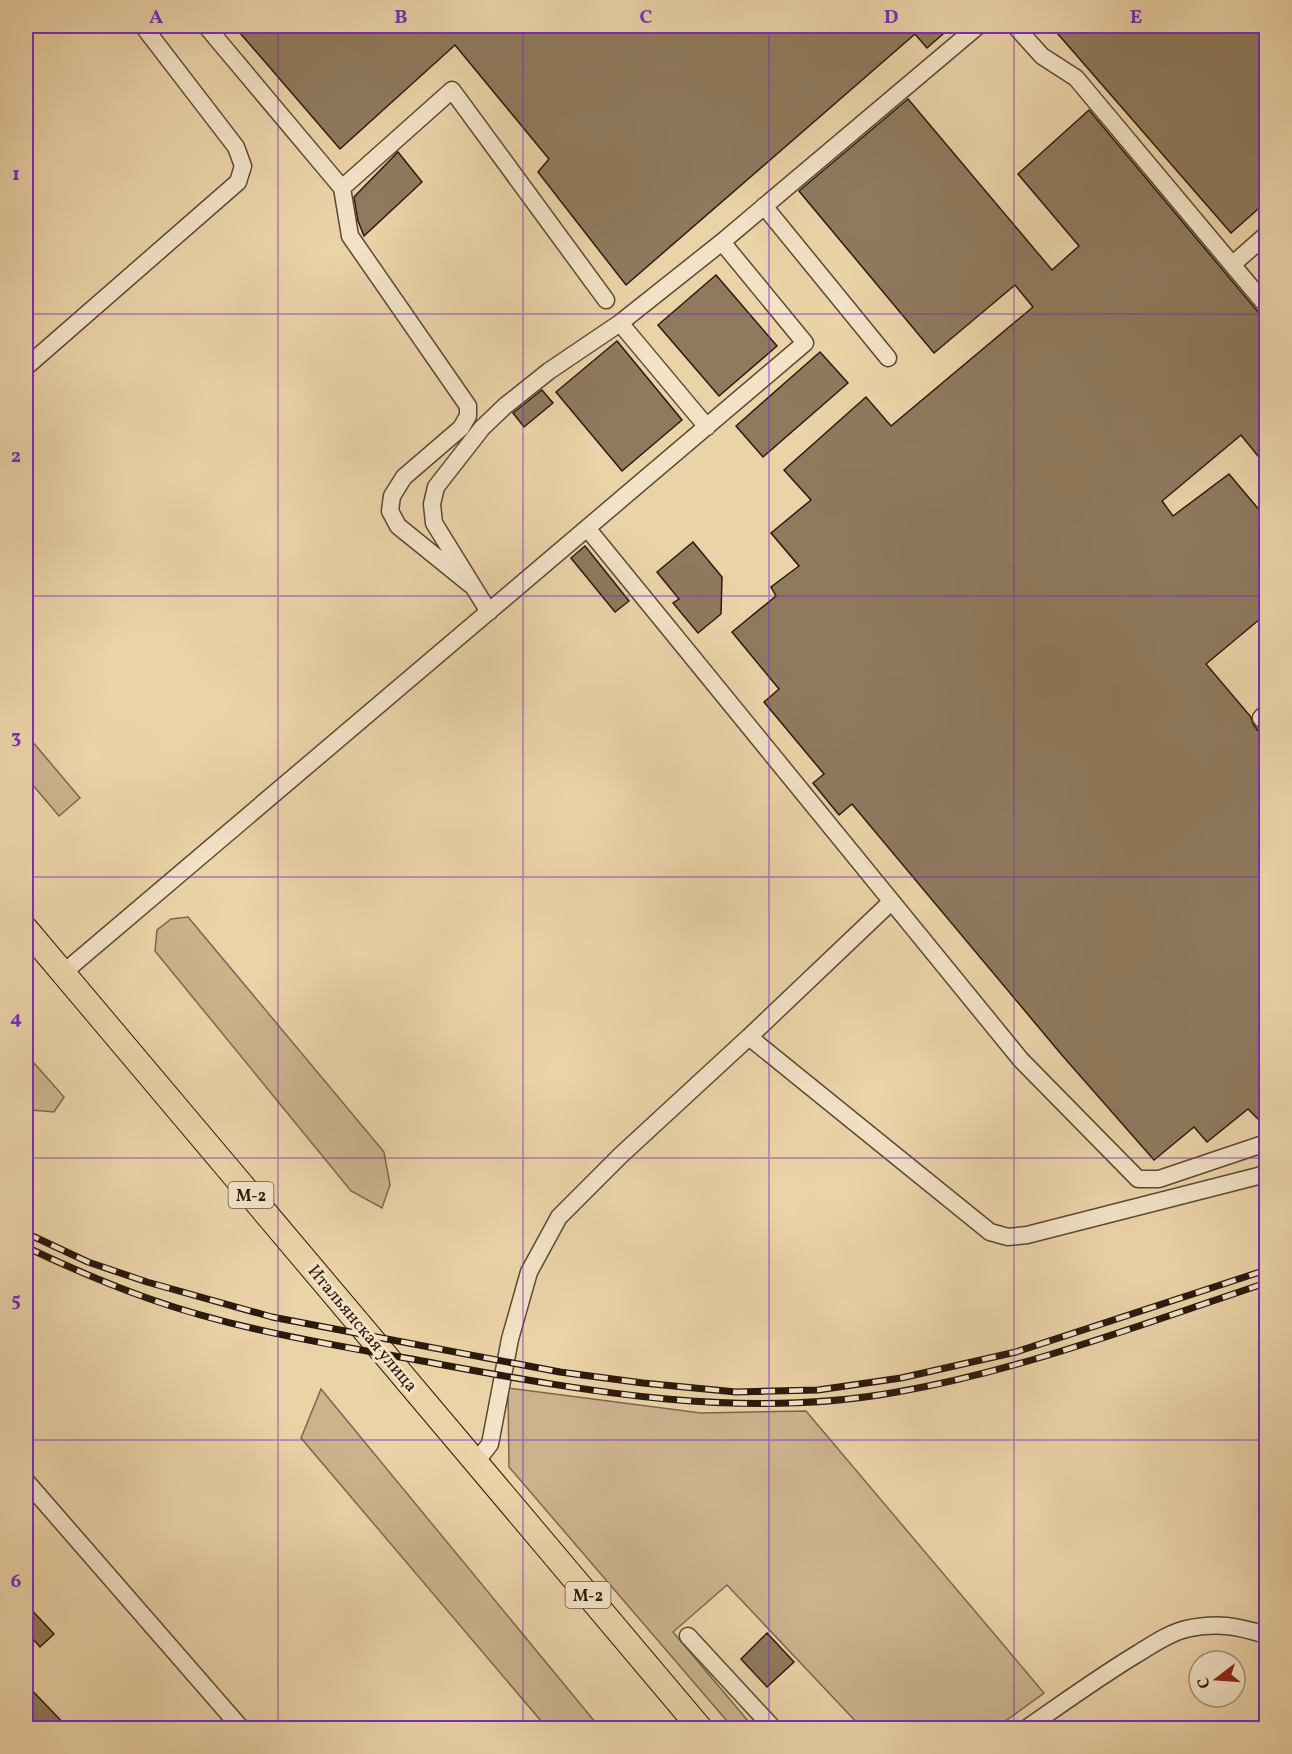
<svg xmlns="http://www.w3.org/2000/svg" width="1292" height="1754" viewBox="0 0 1292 1754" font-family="Vollkorn,serif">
<rect width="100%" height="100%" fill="#ebd3a8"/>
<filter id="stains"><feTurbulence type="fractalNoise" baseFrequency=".00333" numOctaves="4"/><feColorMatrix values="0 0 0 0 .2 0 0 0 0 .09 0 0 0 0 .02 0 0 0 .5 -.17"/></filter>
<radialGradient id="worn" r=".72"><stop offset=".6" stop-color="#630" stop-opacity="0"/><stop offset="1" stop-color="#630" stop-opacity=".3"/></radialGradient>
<path fill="#cbb38e" stroke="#7c664e" stroke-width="1.5" d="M26,734L80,798L59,816L26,777Z
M188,917L384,1152L390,1185L382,1208L351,1191L155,951L157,930L171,919Z
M26,1054L64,1097L54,1112L31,1110L26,1104Z
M508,1388L701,1413L806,1411L1044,1693L996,1728H862L727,1585L673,1632L754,1728H733L509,1467Z
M321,1389L600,1728H547L301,1438Z"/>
<path fill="#8f7a5e" stroke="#2c190e" stroke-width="1.5" d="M234,26H952L927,48L915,34L626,285L538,172L549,159L455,45L340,149Z
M1051,26H1266V202L1231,233Z
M908,99L1052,270L1079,246L1018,174L1089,110L1258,312L1266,317V466L1241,435L1162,501L1173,516L1229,474L1266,518V614L1206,664L1251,717L1253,724L1258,731L1266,736V1127L1248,1109L1207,1142L1194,1127L1154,1160L1061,1054L852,804L839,815L813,783L824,774L764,702L779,689L732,632L776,596L771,587L799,566L771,533L811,500L784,470L866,397L891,426L1033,307L1015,285L934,353L799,191Z
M398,152L422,182L364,236L358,221L354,197Z
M716,275L777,346L719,396L658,325Z
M617,341L682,420L622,471L556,392Z
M820,352L848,383L763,457L736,426Z
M542,390L553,403L524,427L513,413Z
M693,542L722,577L721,614L698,633L673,603L679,599L657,572Z
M585,546L629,601L615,612L571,558Z
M26,1604L54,1634L40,1647L26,1631Z
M767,1633L794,1662L767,1687L741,1659Z
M26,1684L68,1728H26Z"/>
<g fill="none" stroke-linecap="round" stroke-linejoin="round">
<g stroke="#5c4834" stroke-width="19">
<path id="minor" d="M206,26L342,188L350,236L468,406V416L461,428L404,477L392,496L390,511L398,526L471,585
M1015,26L1042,56L1076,78L1266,305
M342,188L452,90L606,300
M764,206L888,358
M1233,264L1266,235
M620,323L707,427
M26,367L238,182L243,166L236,147L143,26
M587,528L1021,1060L1138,1179H1159L1266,1143
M489,612L434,523L432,504L436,487L482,428L505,406L549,371L620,323L722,242
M1266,713L1261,718L1266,724
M63,973L805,343L722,242L978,26
M749,1037L891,902
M476,1462L490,1444L510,1339L529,1272L559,1217L621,1155L749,1037L990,1232L1008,1237L1027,1235L1266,1174
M26,1481L241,1728
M688,1636L773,1728
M1027,1728C1063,1703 1099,1677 1137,1654C1152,1645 1169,1633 1186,1629C1217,1622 1237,1626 1266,1635"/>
</g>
<g stroke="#2c190e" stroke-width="26">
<path id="highway" d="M26,929L700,1728"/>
</g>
<use href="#minor" stroke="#f2e2c6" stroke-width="16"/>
<use href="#highway" stroke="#ebd3a8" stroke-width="24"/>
<g stroke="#2c190e" stroke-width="7">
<path id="rail" d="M26,1233L88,1262L147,1282L272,1317L560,1372L643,1383L736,1392L818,1390L901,1378L1016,1352L1266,1270
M26,1247C66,1266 107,1284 150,1299C243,1332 342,1346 438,1364C590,1392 743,1420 897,1392C1023,1370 1145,1323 1266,1283"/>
</g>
<use href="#rail" stroke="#f2e2c6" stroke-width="4.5" stroke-dasharray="14" stroke-linecap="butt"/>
</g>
<path fill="none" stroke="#7b2cbf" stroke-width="1.5" stroke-opacity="0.55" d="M278,26V1728M523,26V1728M769,26V1728M1014,26V1728M26,314H1266M26,596H1266M26,877H1266M26,1158H1266M26,1440H1266"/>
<g text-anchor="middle" stroke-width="6" stroke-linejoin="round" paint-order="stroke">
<g fill="#f2e2c6" stroke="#675545" stroke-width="1.5">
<rect x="228.5" y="1182" width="45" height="26" rx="4.5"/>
<rect x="565.5" y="1582" width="45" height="26" rx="4.5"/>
</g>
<g font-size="16" font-weight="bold" fill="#2c190e">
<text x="251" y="1201">М-2</text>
<text x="588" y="1601">М-2</text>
</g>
<g font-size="18" fill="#2c190e" stroke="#f2e2c6">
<text transform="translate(363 1328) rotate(50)" y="6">Итальянская улица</text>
</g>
</g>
<rect width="1292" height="1754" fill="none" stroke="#ebd3a8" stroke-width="66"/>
<g transform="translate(1217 1679) rotate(253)"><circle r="28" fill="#f2e2c6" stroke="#a3927c" stroke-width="1.5"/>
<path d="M0-4.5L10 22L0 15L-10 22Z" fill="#8f2418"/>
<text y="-9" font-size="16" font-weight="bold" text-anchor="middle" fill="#2c190e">С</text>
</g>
<rect x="33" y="33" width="1226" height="1688" fill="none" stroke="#7b2cbf" stroke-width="2"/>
<g font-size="20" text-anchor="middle" font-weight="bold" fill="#7b2cbf">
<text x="156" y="23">A</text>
<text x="401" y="23">B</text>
<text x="646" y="23">C</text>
<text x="891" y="23">D</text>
<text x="1136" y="23">E</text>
<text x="16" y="180">1</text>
<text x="16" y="462">2</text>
<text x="16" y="743">3</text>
<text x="16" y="1024">4</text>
<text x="16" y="1306">5</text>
<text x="16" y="1587">6</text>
</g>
<rect width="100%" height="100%" filter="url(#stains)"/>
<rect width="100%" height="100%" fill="url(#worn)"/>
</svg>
